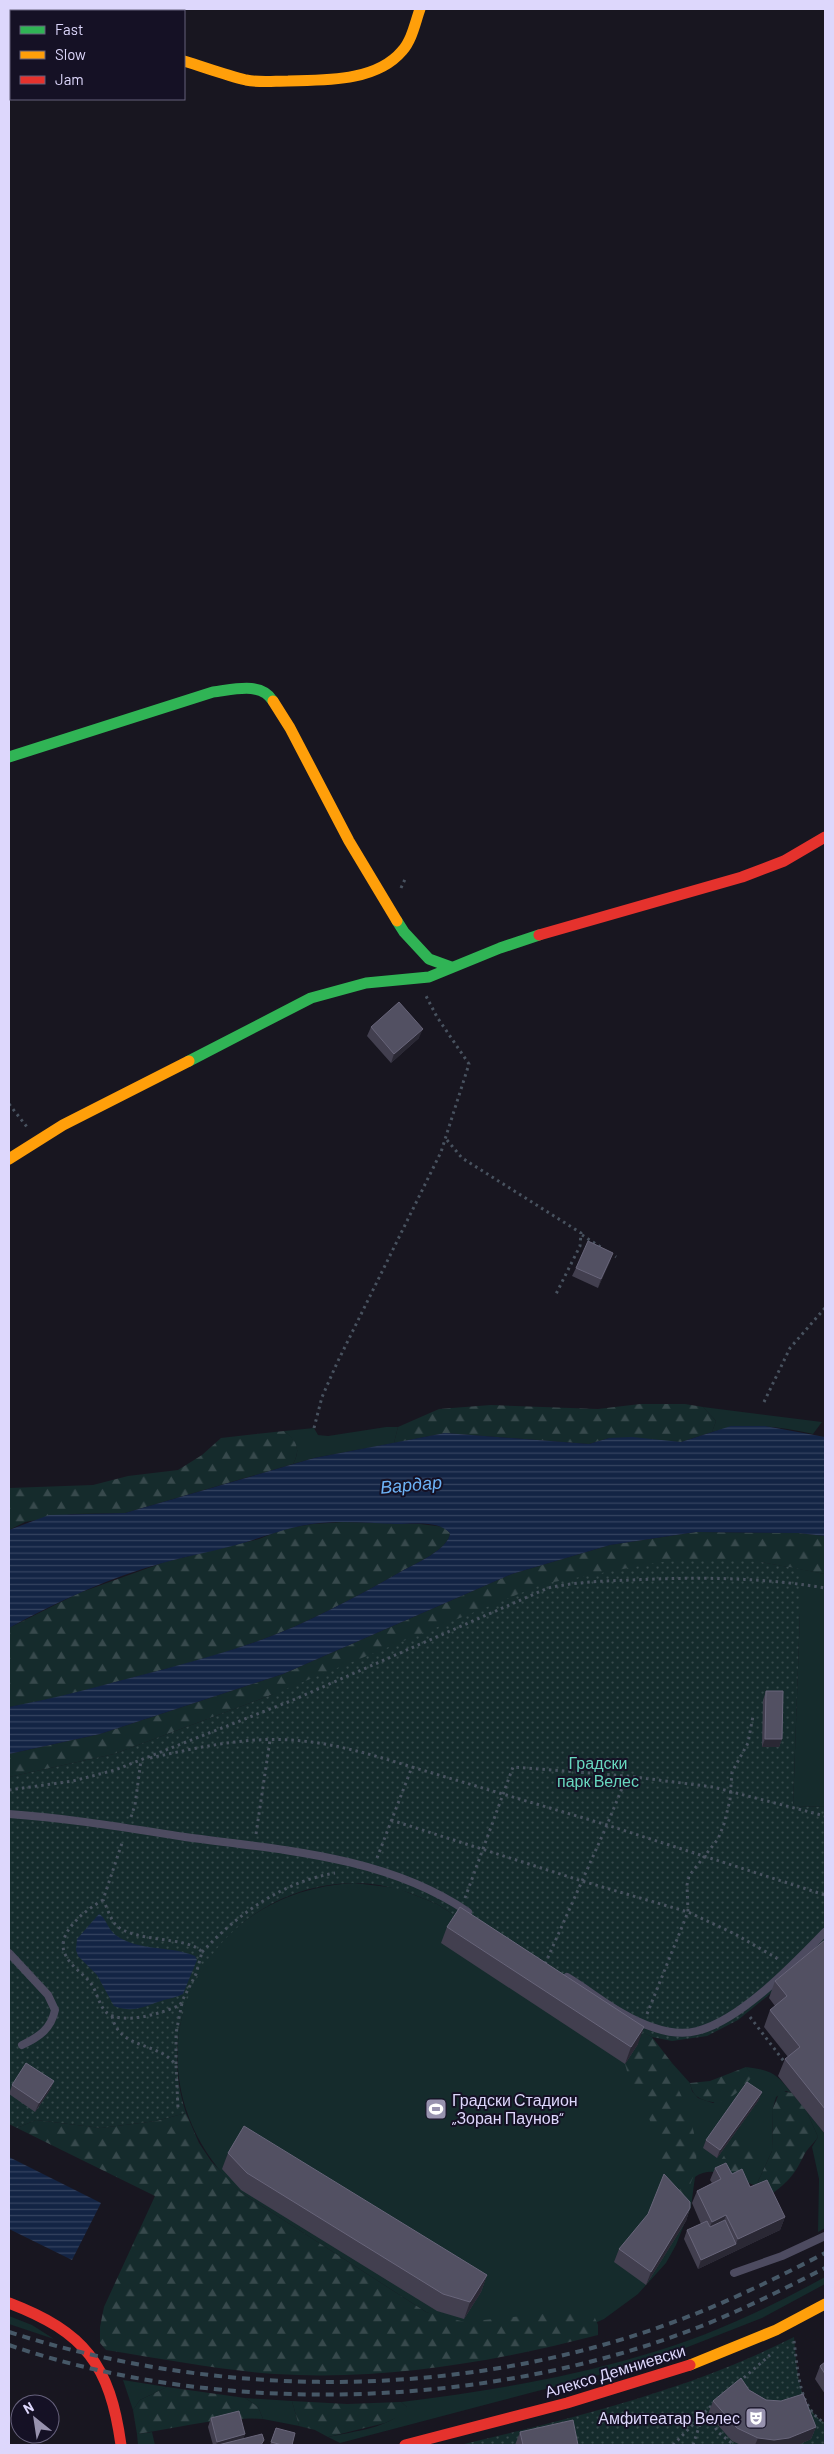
<svg xmlns="http://www.w3.org/2000/svg" width="834" height="2454" viewBox="0 0 834 2454" font-family="Barlow,sans-serif">
<defs>
<pattern id="forest-firs" width="22" height="20" patternUnits="userSpaceOnUse" patternTransform="scale(1.25)"><rect width="22" height="20" fill="#152b2c"/><path d="M5 1l3.5 6h-7zM16 11l3.5 6h-7z" fill="#37494c"/></pattern>
<pattern id="park-dots" width="8" height="8" patternUnits="userSpaceOnUse" patternTransform="scale(1.25)"><rect width="8" height="8" fill="#152b2c"/><path d="M2 2h.1M6 6h.1" fill="none" stroke="#37494c" stroke-width="1.8" stroke-linecap="round"/></pattern>
<pattern id="water-rules" width="6" height="5" patternUnits="userSpaceOnUse" patternTransform="scale(1.25)"><rect width="6" height="5" fill="#132444"/><path d="M0 2.5h6" fill="none" stroke="#354360"/></pattern>
</defs>
<rect width="100%" height="100%" fill="#181620"/>
<path fill="#152b2c" d="M703,1407L822,1422L813,1434C779,1426 746,1422 712,1432L716,1421Z
M386,1427H398L394,1443L314,1458L293,1464C301,1449 297,1442 284,1431L314,1428L318,1435L328,1436Z
M800,1569L825,1574V1807L793,1806L800,1612Z
M354,1883L397,1888L437,1904L623,2023L667,2067L672,2063L690,2083L692,2091L698,2098L713,2103L752,2076L746,2067C771,2070 776,2073 792,2093L786,2091L776,2097L773,2108L772,2151L756,2186C737,2179 713,2164 695,2177L691,2207L676,2245L666,2263L638,2294L604,2319L586,2327L504,2339L426,2312L240,2192C117,2076 186,1892 354,1883Z
M806,2110L825,2134V2228L818,2232L819,2179L812,2147L818,2137Z
M825,2277V2284L762,2318L652,2361L340,2443L328,2437C353,2431 390,2429 407,2407L401,2402C482,2392 562,2379 640,2356C705,2338 767,2309 825,2277Z
M9,2316L32,2325L54,2339L9,2324Z
M123,2380L167,2387L140,2400L133,2410Z
M245,2398L292,2401L299,2426L263,2419L258,2407Z
M152,2432L155,2445H138L137,2434Z"/>
<path fill="url(#forest-firs)" d="M640,1404H685L703,1407L716,1421L712,1432L681,1442L609,1438L589,1444L445,1433L394,1443L398,1427L439,1409L491,1405L598,1409Z
M284,1431C297,1441 301,1449 293,1464L125,1513L72,1514L25,1522L9,1530V1488L93,1485L128,1476L178,1470L202,1455L221,1438Z
M343,1522L420,1524L444,1527L450,1533C449,1549 415,1564 402,1571C356,1597 308,1623 258,1641C217,1656 173,1667 131,1678C90,1689 50,1700 9,1707V1628L79,1593L165,1562L259,1539L284,1529L313,1524Z
M696,1532L798,1533L825,1536V1574L761,1562L271,1695L114,1754L9,1777V1754L100,1734L283,1674L512,1574L610,1545Z
M582,2001L652,2037L672,2063L667,2068C688,2104 714,2163 680,2199L660,2187C664,2139 651,2123 631,2082C628,2077 627,2070 625,2064C614,2042 595,2021 582,2001Z
M746,2067L753,2076C739,2091 726,2108 704,2100C695,2097 692,2092 690,2083L710,2081Z
M780,2091L792,2093L806,2110L818,2137C814,2143 807,2149 804,2155C794,2176 787,2183 769,2196L756,2186L772,2151L773,2108Z
M186,2113L199,2143L211,2161L240,2192L426,2312L465,2322L591,2309L598,2325V2335C494,2362 383,2381 275,2374C219,2370 163,2359 106,2350L100,2343V2327L104,2307L155,2196L17,2128L36,2120L101,2128L156,2121Z
M745,2136L755,2144L756,2157L744,2170L733,2174L721,2160L735,2140Z
M167,2387L245,2398L258,2407L263,2419C220,2416 179,2428 137,2434L133,2410L140,2400Z
M292,2401L347,2404L401,2402L407,2407L406,2413L385,2423L328,2437L315,2430L299,2426Z"/>
<path fill="url(#park-dots)" d="M714,1559L761,1562L800,1569V1612L793,1806L825,1807V1949L738,2020L707,2036L672,2041L652,2037L623,2023L437,1904C410,1892 382,1882 353,1883C235,1885 148,1999 186,2113L156,2121L101,2128L36,2120L17,2128L9,2124V1777L114,1754L271,1695L543,1584L660,1562Z
M794,2337C797,2367 797,2406 825,2423V2445H460C573,2418 690,2390 794,2337Z"/>
<path fill="url(#water-rules)" d="M731,1426H765L825,1437V1536L798,1533L696,1532L610,1545L512,1574L283,1674L100,1734L9,1754V1707C51,1699 93,1688 134,1677C176,1666 218,1655 258,1641C308,1623 356,1597 402,1571C415,1564 449,1549 450,1533C438,1520 412,1524 396,1524C368,1523 340,1520 312,1524C284,1528 259,1539 232,1546C210,1552 188,1556 166,1562C111,1577 58,1601 9,1628V1530L49,1515L125,1513L314,1458L445,1433L589,1444L609,1438L632,1437L681,1442Z
M99,1914C108,1919 106,1931 122,1939C145,1951 172,1946 195,1956L197,1960L183,1994C177,1997 171,1998 164,2000C146,2005 135,2014 114,2006L97,1975L78,1956L76,1950L77,1939Z
M9,2157L101,2203L72,2260L9,2229Z"/>
<g fill="none" stroke-linecap="round" stroke-linejoin="round">
<path stroke="#48525f" stroke-width="3" stroke-dasharray="2.5 4" stroke-linecap="butt" d="M401,888L406,877
M9,1104L27,1127
M447,1140L462,1158L581,1233L580,1246L555,1296
M582,1235L602,1248
M610,1253L616,1257
M764,1402L790,1348L825,1308
M314,1428L322,1397L337,1363L441,1152L469,1064L437,1017L426,996
M150,1758C196,1748 242,1737 290,1740C331,1742 373,1755 412,1767
M9,1790L73,1781L115,1770L293,1700L548,1588C575,1582 603,1581 631,1580C696,1577 761,1577 825,1588
M131,1817L135,1805L141,1760
M391,1820L582,1881L688,1912L735,1934L780,1960
M256,1834L270,1740
M377,1858L412,1767L607,1825L825,1895
M465,1898L513,1767L627,1776L713,1787L825,1816
M103,1900C87,1909 53,1934 66,1956C71,1966 82,1973 89,1981C97,1990 98,2004 106,2012C122,2026 163,2013 180,2005L196,1974L202,1952C189,1936 132,1943 115,1924C110,1918 107,1907 103,1900L123,1840
M202,1952C238,1914 282,1882 335,1873
M545,1964L607,1825L627,1776
M647,2014L688,1912L687,1885L689,1876L718,1839L724,1824L730,1800L732,1772L748,1743L753,1716
M112,2016C119,2050 158,2041 176,2065L178,2109
M750,2017L786,2064
M176,2064V2033L182,2003
M794,2341C798,2369 798,2408 825,2423
M739,2382L770,2355
M704,2412L719,2433L734,2445
M673,2445L713,2404
M693,2445L703,2415"/>
<path stroke="#4d4b60" stroke-width="8" d="M9,1814C68,1818 127,1828 185,1837C281,1850 386,1856 468,1912
M9,1953L48,1995L55,2010C51,2029 39,2037 22,2045
M567,1977C595,1994 621,2017 652,2027C666,2032 682,2035 697,2031C741,2020 794,1964 825,1932
M734,2273L782,2256L825,2236"/>
<path stroke="#4d4b60" stroke-width="15" d="M53,9L60,11"/>
<path stroke="#30b455" stroke-width="11" d="M9,757L213,692C232,690 261,681 273,701
M397,921L404,932L429,959L451,967
M189,1061L311,998L366,983L429,977L500,948L539,935"/>
<path stroke="#ff9f0a" stroke-width="11" d="M184,61C204,67 225,75 246,80C260,83 274,81 288,81C324,80 376,82 402,51C412,40 415,23 420,9
M273,701L290,728L349,841L397,921
M9,1159L63,1125L189,1061
M690,2365L776,2330L825,2304"/>
<path stroke="#e5322d" stroke-width="11" d="M539,935L742,877L784,861L825,837
M9,2303C85,2332 110,2365 121,2445
M405,2445L567,2403L690,2365"/>
<path stroke="#465867" stroke-width="4" stroke-dasharray="8 6" stroke-linecap="butt" d="M9,2332C222,2400 460,2400 671,2323C724,2304 775,2279 825,2253
M9,2345C222,2418 489,2409 699,2327C742,2310 784,2289 825,2268"/>
</g>
<path fill="#423f4f" d="M371,1027L419,1038L391,1063L367,1036Z
M613,1253L598,1288L572,1276L576,1268Z
M766,1691L782,1739L779,1747H762L763,1700Z
M447,1927L638,2044L625,2064L441,1943Z
M825,1940V2134L778,2076L785,2059L788,2057L764,2027L770,2010L775,2006L769,1998L775,1981Z
M54,2081L50,2090L35,2112L9,2094L12,2085Z
M762,2092L758,2101L717,2158L703,2148L706,2140Z
M228,2153L487,2275L481,2292L464,2319L437,2311L241,2190L222,2169Z
M715,2168L732,2174L750,2187L785,2217L780,2230L698,2269L684,2239L687,2230L701,2224L692,2203L697,2191L712,2183L710,2180Z
M690,2208L686,2221L646,2285L614,2262L619,2249Z
M825,2362V2394L815,2379L820,2366Z
M749,2390L816,2427L811,2439L798,2445H741L732,2441L708,2414L713,2401Z
M211,2418L245,2434L243,2439L262,2445H213L208,2427Z
M276,2428L292,2445H270Z
M520,2432L578,2445H515Z"/>
<path fill="#2a2834" d="M423,1029L419,1038L391,1063L394,1054Z
M613,1253L610,1262L598,1288L601,1279Z
M765,1739H782L779,1747H762Z
M644,2027L638,2044L625,2064L631,2047Z
M54,2081L50,2090L35,2112L39,2103Z
M762,2092L758,2101L717,2158L720,2150Z
M690,2208L686,2221L646,2285L651,2272Z
M726,2215L722,2228L707,2235L712,2222Z
M785,2217L780,2230L698,2269L701,2260L736,2244L738,2239Z
M487,2275L481,2292L464,2319L470,2302Z
M816,2427L811,2439L798,2445H755L758,2438Z
M245,2434L242,2443L233,2445H216L217,2442Z"/>
<path fill="#525062" stroke="#68657a" d="M399,1002L423,1029L394,1054L371,1027Z
M588,1241L613,1253L601,1279L576,1268Z
M766,1691H783L782,1739H765Z
M460,1907L644,2027L631,2047L447,1927Z
M825,1940V2109L785,2059L800,2047L770,2010L787,1996L775,1981Z
M26,2063L54,2081L39,2103L12,2085Z
M747,2082L762,2092L720,2150L706,2140Z
M244,2126L487,2275L470,2302L443,2294L247,2173L228,2153Z
M726,2163L732,2174L742,2169L750,2187L767,2180L785,2217L738,2239L726,2215L712,2222L697,2191L721,2179L715,2168Z
M664,2174L690,2202V2208L651,2272L619,2249L648,2214Z
M725,2220L736,2244L701,2260L687,2230L707,2221L710,2227Z
M825,2362V2374L820,2366Z
M741,2378L749,2390L766,2400L781,2401L803,2394L816,2427L789,2438L774,2440L758,2438L737,2428L713,2401Z
M239,2411L245,2434L217,2442L211,2418Z
M573,2420L578,2445H523L520,2432Z
M276,2428L295,2433L292,2445H282L271,2442Z
M262,2434L264,2440L261,2445H218Z"/>
<defs>
<g id="stadium-square" transform="scale(1.125)"><rect x="-9" y="-9" width="18" height="18" rx="4" fill="#9893af" stroke="#151125"/><path d="M0-5a6.5 5 0 1 0 0 10a6.5 5 0 1 0 0-10ZM-3.5-1.8h7v3.6h-7Z" fill="#fff"/></g>
<g id="theatre-square" transform="scale(1.125)"><rect x="-9" y="-9" width="18" height="18" rx="4" fill="#9893af" stroke="#151125"/><path d="M-5-5.5Q0-4 5-5.5V0Q5 5 0 6Q-5 5-5 0ZM-3.3-2.5H-1v1.5H-3.3ZM1-2.5H3.3v1.5H1ZM-2.8 1Q0 5.5 2.8 1Z" fill="#fff"/></g>
</defs>
<g fill-rule="evenodd">
<use href="#stadium-square" x="436" y="2109"/>
<use href="#theatre-square" x="756" y="2418"/>
</g>
<g text-anchor="middle" stroke-width="4" stroke-linejoin="round" paint-order="stroke">
<g font-size="16" fill="#68d8bf" stroke="#151125">
<text x="598" y="1769">Градски<tspan x="598" dy="18">парк Велес</tspan></text>
</g>
<g font-size="16" fill="#ddd7fc" stroke="#151125" text-anchor="start">
<text x="452" y="2106">Градски Стадион<tspan x="452" dy="18">„Зоран Паунов“</tspan></text>
<text x="740" y="2424" text-anchor="end">Амфитеатар Велес</text>
</g>
<g font-size="16" fill="#ddd7fc" stroke="#151125">
<text transform="translate(615 2371) rotate(-17)" y="6">Алексо Демниевски</text>
</g>
<g font-size="18" font-style="italic" fill="#6db2f5" stroke="#151125">
<text transform="translate(411 1485) rotate(-5)" y="6">Вардар</text>
</g>
</g>
<rect width="834" height="2454" fill="none" stroke="#ddd7fc" stroke-width="20"/>
<rect x="10" y="10" width="175" height="90" fill="#151125" stroke="#65607b"/>
<rect x="20" y="26" width="25" height="8" fill="#30b455" stroke="#65607b"/>
<text x="55" y="35" font-size="15" fill="#ddd7fc">Fast</text>
<rect x="20" y="51" width="25" height="8" fill="#ff9f0a" stroke="#65607b"/>
<text x="55" y="60" font-size="15" fill="#ddd7fc">Slow</text>
<rect x="20" y="76" width="25" height="8" fill="#e5322d" stroke="#65607b"/>
<text x="55" y="85" font-size="15" fill="#ddd7fc">Jam</text>
<g transform="translate(35 2419) rotate(330)"><circle r="24" fill="#151125" stroke="#65607b"/>
<path d="M0-4L9 19L0 12L-9 19Z" fill="#9893af"/>
<text y="-8" font-size="14" font-weight="bold" text-anchor="middle" fill="#ddd7fc">N</text>
</g>
</svg>
